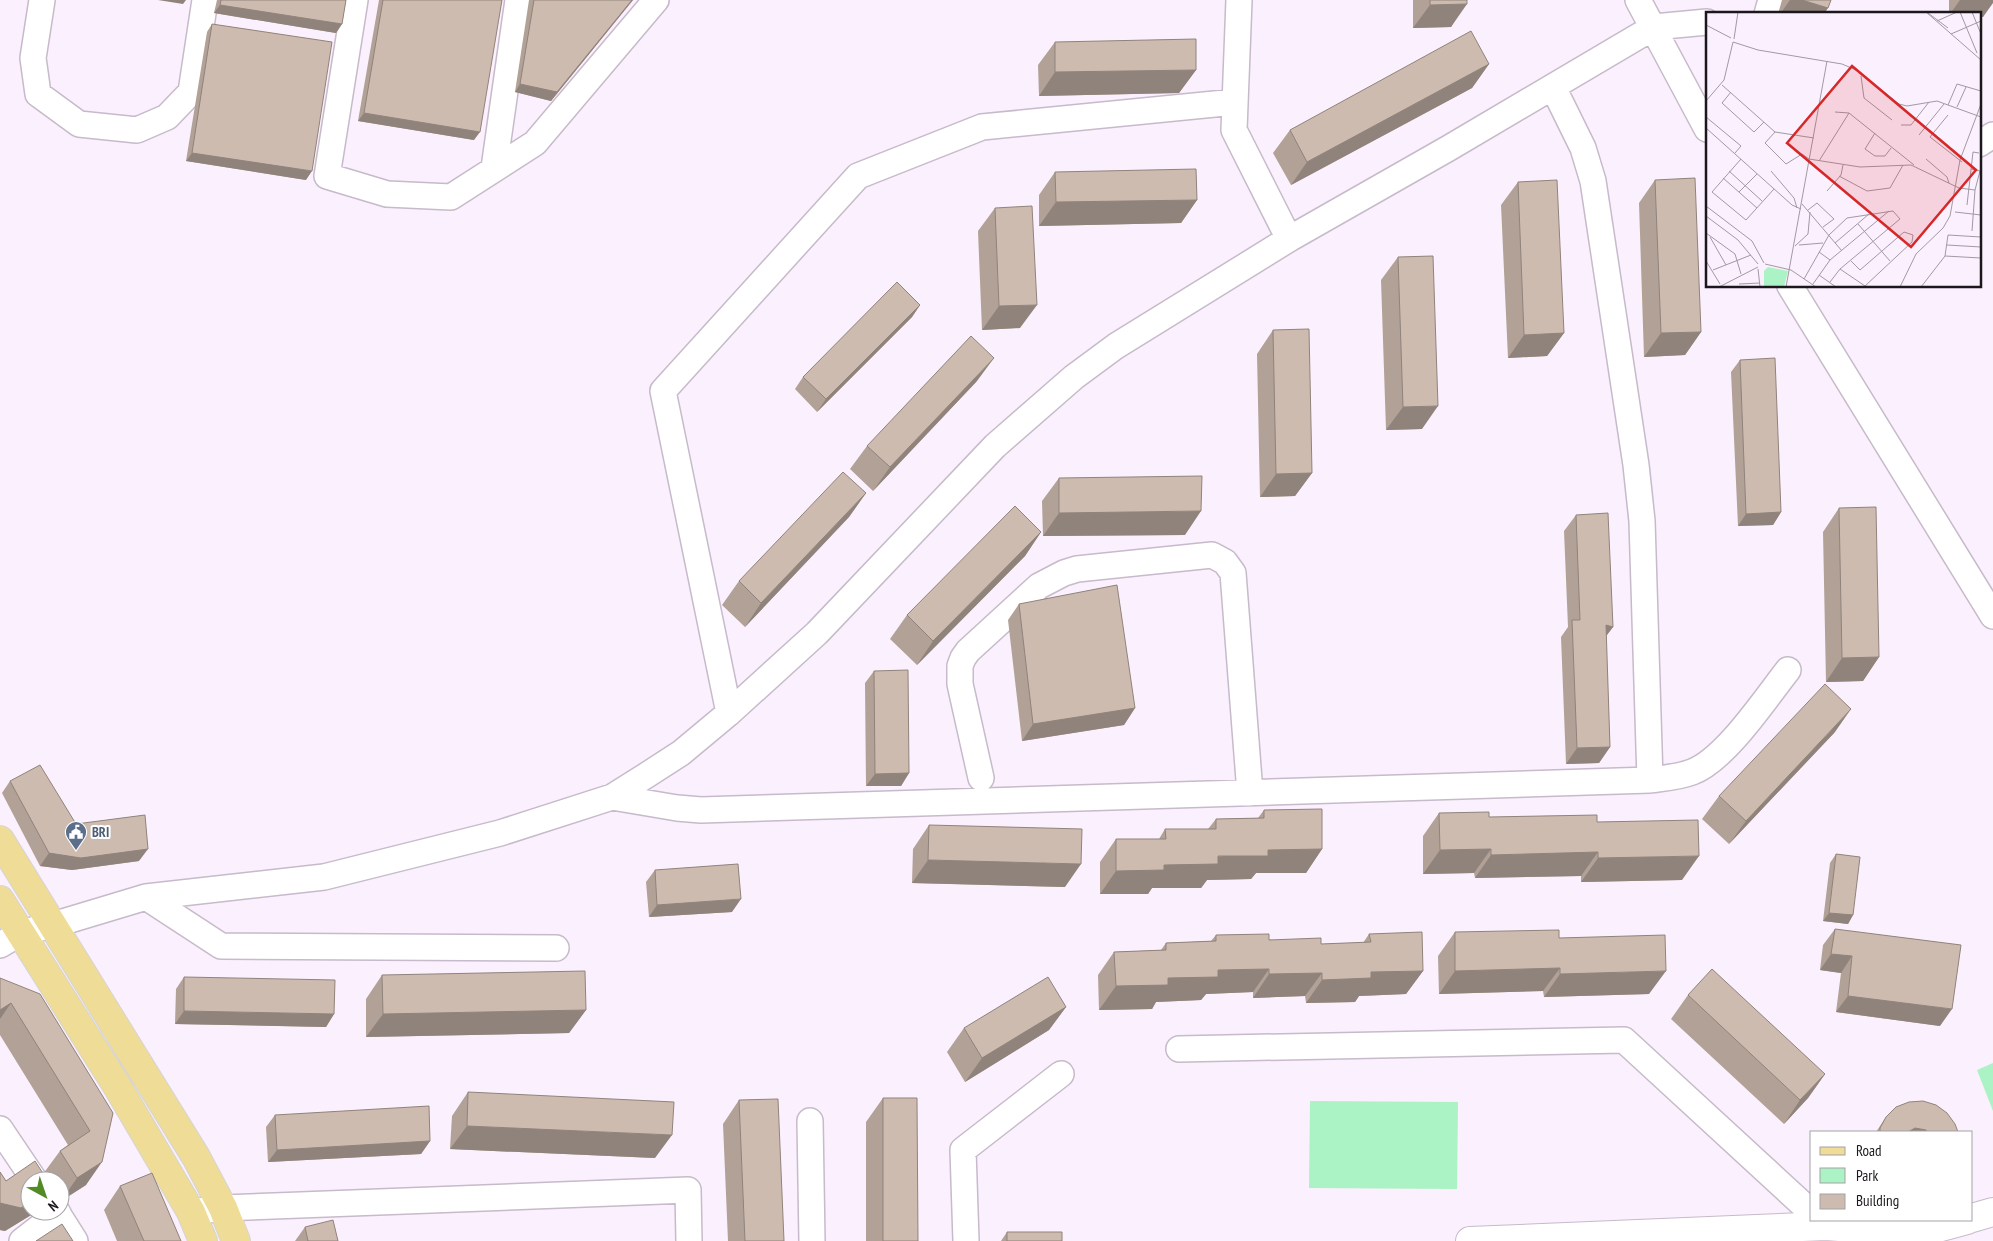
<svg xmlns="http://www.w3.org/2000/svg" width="1993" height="1241" viewBox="0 0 1993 1241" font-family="'PT Sans Narrow',sans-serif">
<rect width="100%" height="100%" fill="#fbf0fd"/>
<path fill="#abf2c4" d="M1993,1063V1111L1977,1070Z
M1310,1101L1458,1102L1457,1189L1309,1188Z"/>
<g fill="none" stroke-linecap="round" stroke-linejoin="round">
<g stroke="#c7baca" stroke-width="28">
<path id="street" d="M42,0L33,58L38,94L79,124L137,130L167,117L191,92L205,0
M355,0L327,176L387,194L451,197L535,143L656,0
M1239,0L1234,130L1289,239
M1638,0L1707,129
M1767,14L1771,0
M1553,87L1583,148L1593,181L1636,465L1642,521L1650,780
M1979,144L1993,135
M494,168L518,0
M1790,286L1993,616
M729,713L663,391L858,176L982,127L1235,102
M981,778L960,684V666L963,658L968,651L1039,586L1064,573L1077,569L1212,555L1225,562L1233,573L1250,793
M612,797L677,808L701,810L1650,780C1664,778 1679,777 1692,772C1725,760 1765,699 1788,670
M146,897L221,946L556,948
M0,945L20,933L53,925L146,897L324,877L500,833L612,797L647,775L681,753L729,713L817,633L995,446L1074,377L1116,346L1289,239L1449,148L1654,27L1707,22
M1179,1049L1624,1040L1812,1213
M810,1121L812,1241
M0,1129L35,1181
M56,1211L75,1241
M191,1212L223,1208L688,1190L689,1241
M22,1241L58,1213
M966,1241L963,1150L1061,1074"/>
</g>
<g stroke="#c7baca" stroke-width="30">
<path id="secondary" d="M1972,1218L1993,1212
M1470,1241L1826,1226L1919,1233L1967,1220"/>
</g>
<g stroke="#d6d5d6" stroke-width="30">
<path id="primary" d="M0,840L196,1157L223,1208L236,1241
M0,900L117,1086L191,1212L203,1241"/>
</g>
<use href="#street" stroke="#fff" stroke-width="25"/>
<use href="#secondary" stroke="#fff" stroke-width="28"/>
<use href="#primary" stroke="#eedc97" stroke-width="28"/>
</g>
<path fill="#b1a197" d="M217,0H346L342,24L336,33L214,13Z
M379,0H502L474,140L358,121Z
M529,0H633L551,101L515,92Z
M1413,0H1467L1451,27L1413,28Z
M1782,0H1831L1824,14H1778Z
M1949,0H1993L1983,17L1979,14H1949Z
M212,24L306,180L186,161L207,32Z
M1055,42L1196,70L1179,93L1039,96L1038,65Z
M1489,64L1472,88L1291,185L1273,153L1290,130Z
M1055,172L1197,200L1181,223L1039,226V195Z
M1655,180L1701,332L1685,355L1644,357L1639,203Z
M1518,182L1564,333L1547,356L1508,358L1501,205Z
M995,208L1020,328L982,330L978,231Z
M1398,257L1422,429L1386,430L1381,280Z
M920,305L912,317L817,412L795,389L803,377Z
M1273,330L1312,473L1295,496L1260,497L1257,354Z
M1740,360L1781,512L1773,525L1738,526L1731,372Z
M977,381L873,491L850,469L867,446Z
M1059,478L1185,535L1043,536L1042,501Z
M866,493L849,517L745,627L722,605L739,581Z
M1839,508L1879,657L1863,681L1826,682L1823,532Z
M1576,515L1613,627L1606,636L1610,747L1599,763L1566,764L1561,637L1568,627L1564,531Z
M1041,532L1025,556L917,665L890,639L907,615Z
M1019,604L1135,708L1124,725L1022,741L1008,620Z
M874,671L909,773L901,786H866L865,683Z
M1835,732L1729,844L1702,819L1719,796Z
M10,781L76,824L139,861L72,870L40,866L2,793Z
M1264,810L1322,849L1306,873H1256L1251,879L1207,880L1201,888H1152L1148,894H1100V862L1116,839H1159L1165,829H1208L1216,819L1258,818Z
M1439,813L1489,817L1597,822L1682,880L1581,882V876L1475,878L1474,873L1423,874V836Z
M929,825L1065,887L912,883L913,849Z
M1836,854L1853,915L1848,924L1823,921L1830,863Z
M655,870L732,912L649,917L646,882Z
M1835,929L1940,1026L1836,1012L1841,973L1820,970L1823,945Z
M1455,932L1559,938L1649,994L1544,997L1543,991L1439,994L1438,956Z
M1369,934L1423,971L1406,994L1359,996L1355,1002L1306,1003L1305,996L1253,998V992L1206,994L1201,1000L1156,1002L1152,1009L1099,1010L1098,975L1114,952L1161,950L1166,943L1211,941L1216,935L1321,944L1363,943Z
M382,975L586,1010L569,1033L366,1037V999Z
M184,977L334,1014L326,1027L175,1024L176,989Z
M0,978L113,1113L86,1185L61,1201L60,1181H30L36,1212L5,1231L0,1230V1172L6,1181L43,1174L60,1151L68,1145L0,1035Z
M1688,995L1825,1074L1808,1098L1784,1124L1671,1019Z
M1066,1007L1049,1030L965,1082L947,1052L964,1028Z
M468,1092L655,1158L450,1149L452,1116Z
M883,1098L918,1241H866V1122Z
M739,1100L784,1241H728L723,1124Z
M275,1115L430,1141L421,1154L268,1162L266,1127Z
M1886,1117L1958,1132H1876Z
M120,1186L181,1241H117L104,1210Z
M305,1227L338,1241H295Z
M1007,1232L1062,1241H1001Z"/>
<path fill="#90837b" d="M158,0H186L183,4Z
M632,0H633L551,101L515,92L520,84Z
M1790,0H1802L1828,8L1824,14H1780Z
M1960,0H1993V3L1983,17H1979V14H1950Z
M1467,4L1451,27L1413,28L1430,5Z
M220,5L342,24L336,33L214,13Z
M1489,64L1472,88L1291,185L1307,162Z
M1196,70L1179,93L1039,96L1055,72Z
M364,113L480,132L474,140L358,121Z
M192,153L312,171L306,180L186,161Z
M1197,200L1181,223L1039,226L1056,202Z
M920,305L912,317L817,412L826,399Z
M1037,305L1020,328L982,330L999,306Z
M1701,332L1685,355L1644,357L1661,333Z
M1564,333L1547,356L1508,358L1524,335Z
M994,358L977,381L873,491L890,467Z
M1438,406L1422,429L1386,430L1403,407Z
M1312,473L1295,496L1260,497L1276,474Z
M866,493L849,517L745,627L761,603Z
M1201,511L1185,535L1043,536L1059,513Z
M1781,512L1773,525L1738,526L1746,514Z
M1041,532L1025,556L917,665L933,641Z
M1606,625L1613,627L1601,643Z
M1879,657L1863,681L1826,682L1842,658Z
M1135,708L1124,725L1022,741L1033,724Z
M1851,709L1835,732L1729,844L1746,821Z
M1610,747L1599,763L1566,764L1577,748Z
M909,773L901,786H866L875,774Z
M148,849L139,861L72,870L40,866L49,853Z
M1322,849L1306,873H1256L1251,879L1207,880L1201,888H1152L1148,894H1100L1116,871L1268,850Z
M1491,849L1474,873L1423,874L1440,850Z
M1598,852L1581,876L1475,878L1491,855Z
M1699,856L1682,880L1581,882L1598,858Z
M928,860L1081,864L1065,887L912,883Z
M741,899L732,912L649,917L657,905Z
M1829,913L1853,915L1848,924L1823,921Z
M1831,954L1852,956L1841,973L1820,970Z
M1560,968L1543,991L1439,994L1455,971Z
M1269,969L1253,992L1206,994L1201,1000L1156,1002L1152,1009L1099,1010L1116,986L1218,970Z
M1423,971L1406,994L1359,996L1355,1002L1306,1003L1322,980L1371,972Z
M1666,971L1649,994L1544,997L1560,974Z
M1322,973L1305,996L1253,998L1269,974Z
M1848,996L1952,1009L1940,1026L1836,1012Z
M11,1003L0,1019V1010Z
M1066,1007L1049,1030L965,1082L982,1058Z
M586,1010L569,1033L366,1037L383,1014Z
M184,1011L334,1014L326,1027L175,1024Z
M1825,1074L1808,1098L1784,1124L1800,1100Z
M467,1126L672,1135L655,1158L450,1149Z
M1915,1128L1926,1130L1925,1132H1908Z
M430,1141L421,1154L268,1162L277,1150Z
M102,1162L86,1185L61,1201L77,1178Z
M30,1202V1211H36V1212L5,1231L0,1230V1203Z"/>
<path fill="#cebbb0" stroke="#90837b" d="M221,0H346L342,24L220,5Z
M383,0H502L480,132L364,113Z
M534,0H632L557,92L520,84Z
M1430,0H1467V4L1430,5Z
M1802,0H1831L1828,8Z
M212,24L332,42L312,171L192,153Z
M1471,31L1489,64L1307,162L1290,130Z
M1196,39V70L1055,72V42Z
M1196,169L1197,200L1056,202L1055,172Z
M1695,178L1701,332L1661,333L1655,180Z
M1557,180L1564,333L1524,335L1518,182Z
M1032,206L1037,305L999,306L995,208Z
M1433,256L1438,406L1403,407L1398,257Z
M897,282L920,305L826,399L803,377Z
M1309,329L1312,473L1276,474L1273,330Z
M971,336L994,358L890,467L867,446Z
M1775,358L1781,512L1746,514L1740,360Z
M843,472L866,493L761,603L739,581Z
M1202,476L1201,511L1059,513V478Z
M1015,506L1041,532L933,641L907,615Z
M1876,507L1879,657L1842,658L1839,508Z
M1608,513L1613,627L1606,625L1610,747L1577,748L1572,620H1580L1576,515Z
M1117,585L1135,708L1033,724L1019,604Z
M908,670L909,773L875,774L874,671Z
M1825,684L1851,709L1746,821L1719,796Z
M40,765L76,824L145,815L148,849L81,858L49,853L10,781Z
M1322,809V849L1268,850V856H1218V864L1164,865V870L1116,871V839H1166L1165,829H1216V819L1264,818V810Z
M1489,812V817L1597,815V822L1698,820L1699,856L1598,858V852L1491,855V849L1440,850L1439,813Z
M929,825L1082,829L1081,864L928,860Z
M1836,854L1860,857L1853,915L1829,913Z
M738,864L741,899L657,905L655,870Z
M1835,929L1961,945L1952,1009L1848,996L1852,956L1831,954Z
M1559,930V938L1665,935L1666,971L1560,974V968L1455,971V932Z
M1422,932L1423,971L1371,972V978L1322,980V973L1269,974V969L1218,970V977L1168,978V985L1116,986L1114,952L1166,950V943L1216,941V935L1269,934V940L1321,938V944L1371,942L1369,934Z
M1712,969L1825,1074L1800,1100L1688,995Z
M585,971L586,1010L383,1014L382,975Z
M184,977L335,980L334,1014L184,1011Z
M1048,977L1066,1007L982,1058L964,1028Z
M0,978L40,994L113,1113L102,1162L77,1178L60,1151L90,1131L11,1003L0,1010Z
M468,1092L674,1102L672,1135L467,1126Z
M883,1098H917L918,1241H883Z
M778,1099L784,1241H745L739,1100Z
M1923,1101L1936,1105L1947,1113L1955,1124L1958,1132H1928L1926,1130L1915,1128L1908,1132H1880V1128L1886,1117L1896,1107L1909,1102Z
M429,1106L430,1141L277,1150L275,1115Z
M35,1161L48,1181H30V1202L21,1208L0,1203V1172L6,1181Z
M152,1173L181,1241H144L120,1186Z
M333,1220L338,1241H308L305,1227Z
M62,1224L73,1241H36Z
M1007,1232H1062V1241H1007Z"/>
<defs>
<g id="civic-pin" transform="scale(1.125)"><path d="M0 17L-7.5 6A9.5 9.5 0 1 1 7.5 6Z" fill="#5c6f8a" stroke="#fff"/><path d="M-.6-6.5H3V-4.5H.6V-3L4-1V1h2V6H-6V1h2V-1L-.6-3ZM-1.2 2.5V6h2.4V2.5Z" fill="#fff"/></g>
</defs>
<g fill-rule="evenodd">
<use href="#civic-pin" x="76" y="832"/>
</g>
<g text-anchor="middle" stroke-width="4" stroke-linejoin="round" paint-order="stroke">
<g font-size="14" font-weight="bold" fill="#4e5e75" stroke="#fff" text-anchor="start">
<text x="92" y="837">BRI</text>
</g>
</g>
<g transform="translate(1706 12)">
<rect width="275" height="275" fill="#fbf0fd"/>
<path d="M62,255L82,259L78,275H58V259Z" fill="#abf2c4"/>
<path fill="none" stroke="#a299a3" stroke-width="1" d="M220,0L275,48M254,0L271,41M266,0L275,22M222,1L242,16M231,9L251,0M0,13L25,26M245,22L275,9M28,27L32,0M27,30L52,38L136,52L150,58L193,92L201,94L231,89L275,105M155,64L158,86L186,108M16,73L69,120L108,126M25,80L16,91L48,120L58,110M0,89L18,68L27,30M242,93L251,72L275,79M251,95L260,75M129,100L143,101L208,153M242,103L224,125L256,150M0,105L35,134L29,141M195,113H205L223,90M0,116L86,193L95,197M69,120L59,131L80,152L96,142L103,147L154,155L205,153L253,176L269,178L266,219M169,121L159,137L169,144H179L185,136M213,123L238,92M35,147L6,180L40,208L68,177M220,147L241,165L243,171M113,149L143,101M265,157L274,159L269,178M23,159L56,189M65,159L88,186L91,196M133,164L161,179L184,176L197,153M17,166L51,196M121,179L135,163L137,153M33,180L51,162M96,192L136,239M261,193L267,140L273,141M0,194L46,229L58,251M102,198L111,191L128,207L117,215M249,200L275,203M0,204L32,228L52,252M152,212L184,249M0,221L29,242L35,262M4,225L20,253M129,231L163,202M93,233L117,231M241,233L275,235M89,234L102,222L104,200M113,240L124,248L183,199M239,244L242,223L275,225M0,249L14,272M145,249L154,258L198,220L207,223L206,230L159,274M59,252L85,258L110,275M52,257L54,275M7,258L45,243M113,263L130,275M98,267L123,223L141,206L187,199L194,207L134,257L159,274M124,270L134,257M33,272L54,271M107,272L124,248M13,275L52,255M80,275L121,49M194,275L210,242L237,216L244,204L254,148L275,92M215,275L239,244L275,246"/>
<path fill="#d62828" fill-opacity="0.15" stroke="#d62828" stroke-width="2.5" d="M146,54L270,158L205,235L81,131Z"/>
<rect width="275" height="275" fill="none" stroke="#1c171d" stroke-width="2.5"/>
</g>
<rect x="1810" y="1131" width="162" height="90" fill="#ffffff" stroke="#a4a2a5"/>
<rect x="1820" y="1147" width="25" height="8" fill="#eedc97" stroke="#a4a2a5"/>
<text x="1856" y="1156" font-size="15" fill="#1c171d">Road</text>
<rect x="1820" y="1168" width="25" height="15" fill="#abf2c4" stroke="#a4a2a5"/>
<text x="1856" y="1181" font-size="15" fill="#1c171d">Park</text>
<rect x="1820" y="1194" width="25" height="15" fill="#cebbb0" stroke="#a4a2a5"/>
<text x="1856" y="1206" font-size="15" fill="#1c171d">Building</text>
<g transform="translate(45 1196) rotate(140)"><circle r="24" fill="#ffffff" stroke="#a4a2a5"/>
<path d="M0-4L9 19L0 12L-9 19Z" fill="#528a26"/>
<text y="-8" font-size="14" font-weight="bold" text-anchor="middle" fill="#1c171d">N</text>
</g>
</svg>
